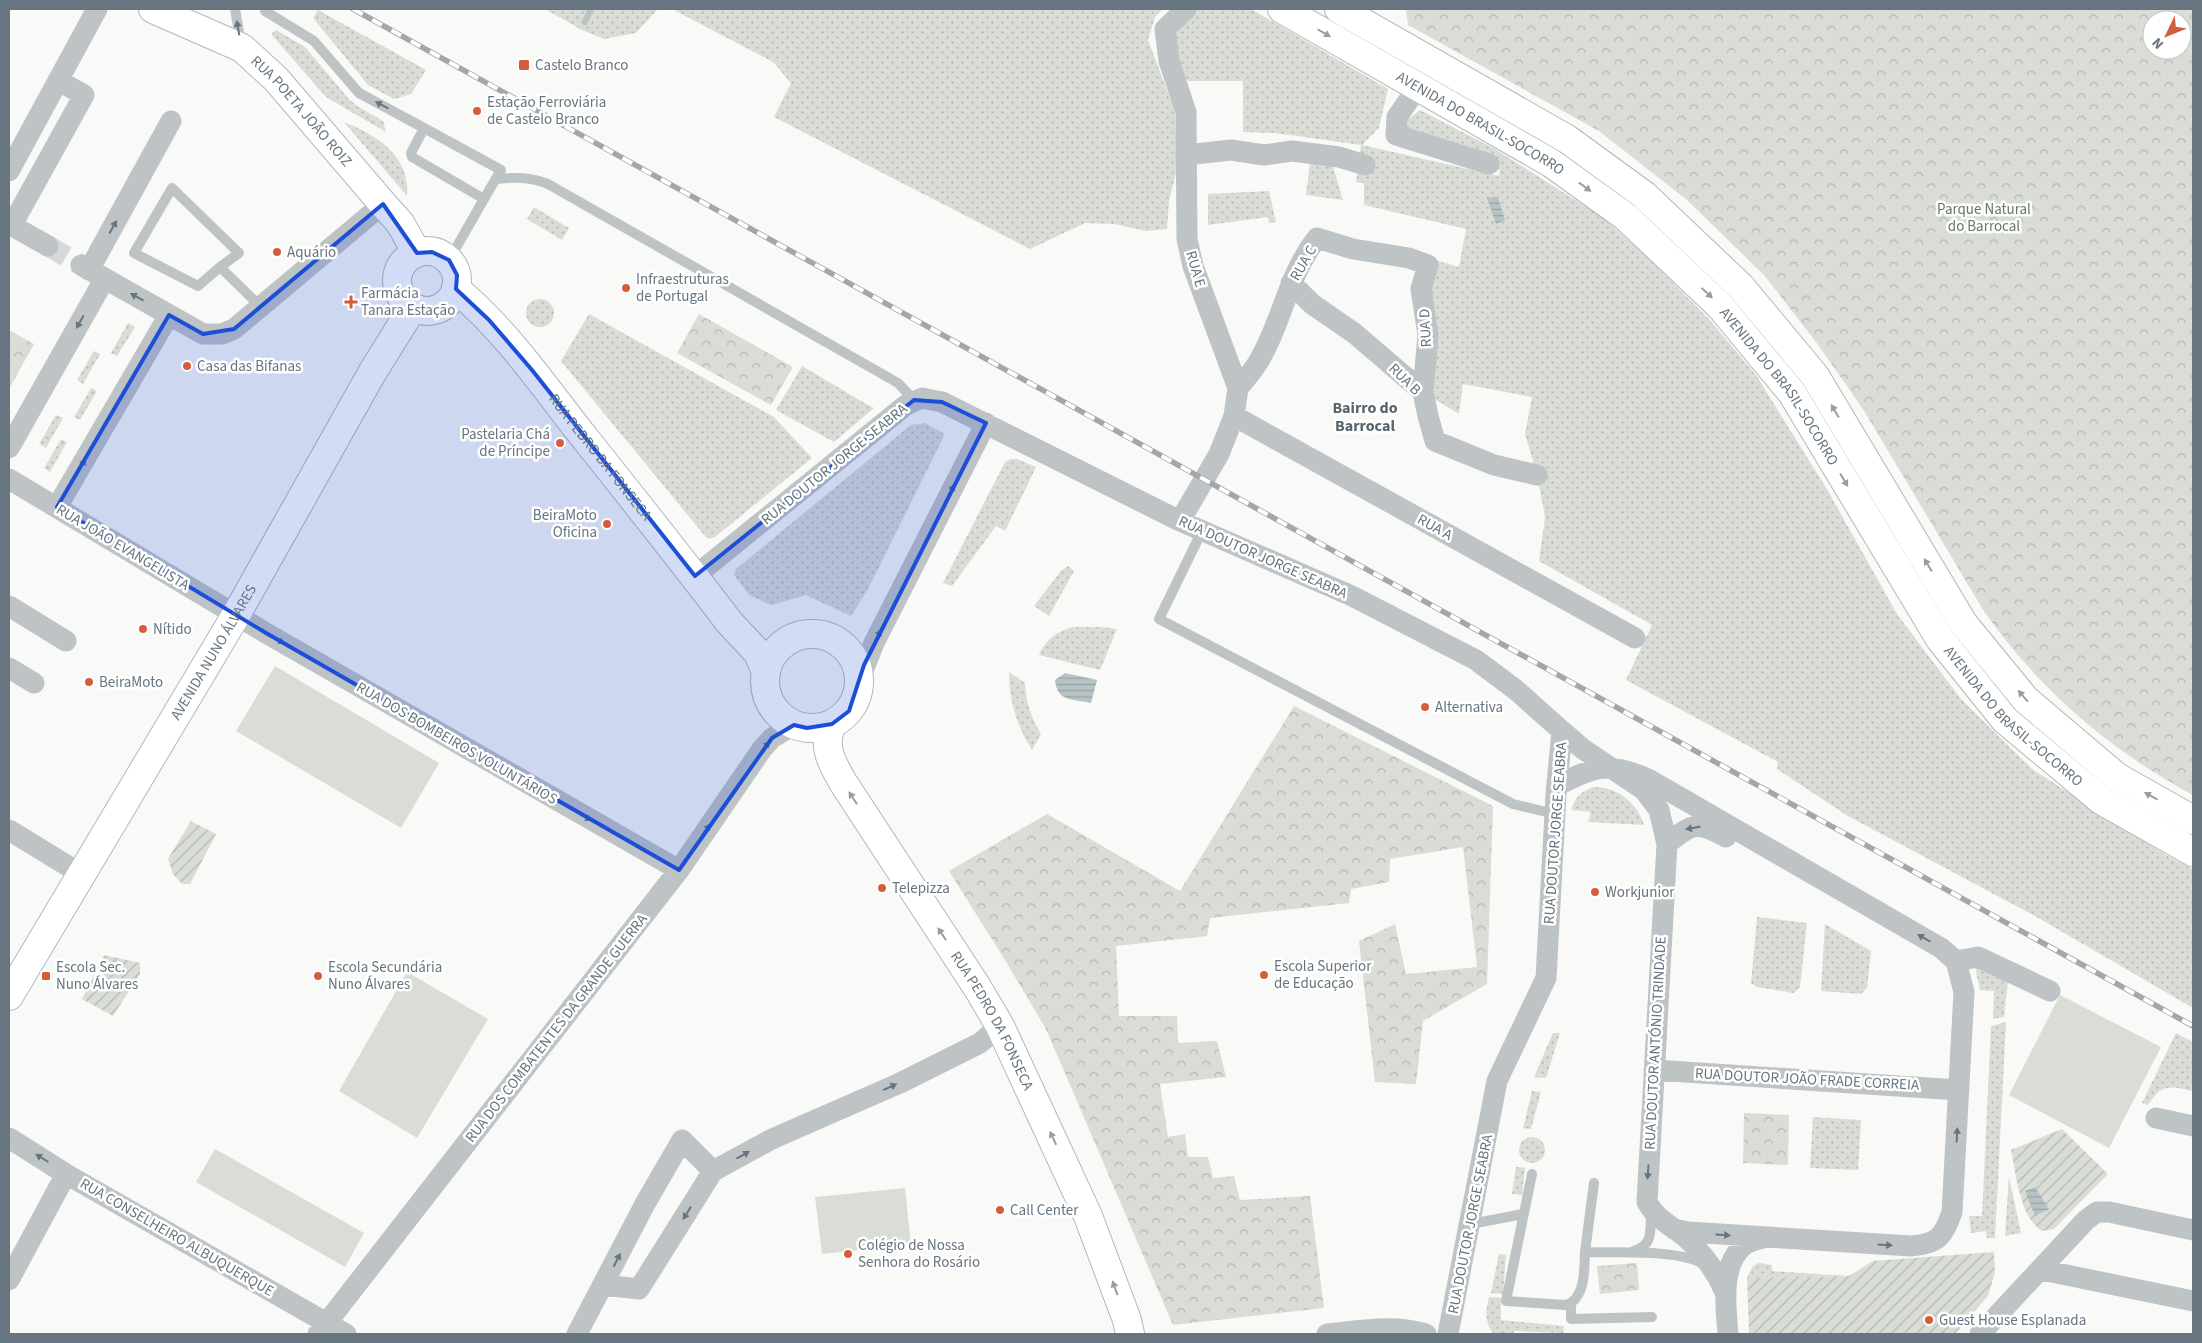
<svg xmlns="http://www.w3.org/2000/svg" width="2202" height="1343" viewBox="0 0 2202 1343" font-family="'Source Sans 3',sans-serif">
<defs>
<pattern id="grass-dots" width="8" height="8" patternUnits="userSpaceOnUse" patternTransform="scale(1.25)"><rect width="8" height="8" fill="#d9ddd6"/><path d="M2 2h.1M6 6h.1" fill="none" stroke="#b4b8b3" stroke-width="1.8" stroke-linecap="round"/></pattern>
<pattern id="park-crowns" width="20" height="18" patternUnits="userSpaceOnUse" patternTransform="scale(1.25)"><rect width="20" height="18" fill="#d9ddd6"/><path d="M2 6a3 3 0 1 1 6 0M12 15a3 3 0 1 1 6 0" fill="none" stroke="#b4b8b3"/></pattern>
<pattern id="garden-furrows" width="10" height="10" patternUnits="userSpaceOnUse" patternTransform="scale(1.25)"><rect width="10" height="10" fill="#d9ddd6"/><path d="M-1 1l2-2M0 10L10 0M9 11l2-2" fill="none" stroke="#b4b8b3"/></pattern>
<pattern id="water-rules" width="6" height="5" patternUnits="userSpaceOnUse" patternTransform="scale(1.25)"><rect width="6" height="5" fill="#b8c3c6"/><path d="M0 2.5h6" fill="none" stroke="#99a3a6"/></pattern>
</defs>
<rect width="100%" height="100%" fill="#f9f9f7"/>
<path fill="url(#grass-dots)" d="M545,9H658L636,33L604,39L582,30Z
M672,9H1163L1155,17L1148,40L1175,111L1177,169L1169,201L1167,229L1146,231L1115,224L1085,223L1030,249L774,117L791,83L773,62Z
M1185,9H1251L1388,89L1379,128L1362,145L1499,176L1500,170L1405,131L1402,124L1420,110L1495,149L1536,175L1602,217L1645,255L1709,319L1756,375L1828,491L1897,614L1961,699L2032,769L2166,855L2193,869V1008L2035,916L1848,816L1777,769L1778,762L1626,680L1652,625L1539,561L1545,517L1537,475L1525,434L1532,397L1463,384L1459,414L1423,392L1431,259L1459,267L1466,229L1364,205V183L1356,182L1361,145L1275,133L1243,132V81H1188L1169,61L1165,29Z
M318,10L426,70L411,94L394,99L368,85L313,18Z
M276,30L305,47L348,98L357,106L383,121L386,132L326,97L271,34Z
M344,122C376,134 411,157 407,196Z
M1330,156L1343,200L1306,195L1310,163Z
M1269,191L1276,222L1269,223L1268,217L1208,225V194Z
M534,207L569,228L562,240L527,219Z
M526 313a14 14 0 1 1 28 0a14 14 0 1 1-28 0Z
M589,314L774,417L812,458L715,537L710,539L705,536L561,361Z
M128,323L135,327L117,356L111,353Z
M94,351L100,354L83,384L77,380Z
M802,366L866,404L874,408L834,442L776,410Z
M91,388L97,391L80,420L74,417Z
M56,415L63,418L46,448L39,444Z
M925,423L943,433L944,436L867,591L851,616L806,595L771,605L749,595L734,575L736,569L911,425Z
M61,439L67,442L50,472L44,468Z
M1011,459H1017L1036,467L1007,527L1005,531L996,526L952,586L943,583L1005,462Z
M1068,566L1074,571L1049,616L1034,606L1061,571Z
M1073,627H1103L1117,629L1100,670L1039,655C1046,639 1056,632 1073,627Z
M1009,672L1025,683C1026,703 1031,717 1041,734L1032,750C1017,726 1009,701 1009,672Z
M1594,787C1617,787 1638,803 1644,825L1588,822L1591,812L1571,810C1575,797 1582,791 1594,787Z
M1757,917L1807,923L1800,987L1794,993L1757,987L1751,983Z
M1825,924L1871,951L1867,988L1861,994L1821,991Z
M1983,966L2008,980L2004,1017L1993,1019L1994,991L1980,990L1975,967Z
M2006,1022L1995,1238H1987L1986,1231L1971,1233L1969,1216H1982L1991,1026Z
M1553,1033H1560L1546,1078L1534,1077Z
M2176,1033L2193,1042V1091C2169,1086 2162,1083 2148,1105L2142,1103Z
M1532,1091L1541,1092L1531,1129L1523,1128Z
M1813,1117L1861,1120L1858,1170L1810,1168Z
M1519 1150a13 13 0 1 1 26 0a13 13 0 1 1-26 0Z
M1516,1167L1525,1168L1522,1195L1512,1194Z
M2009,1177L2021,1233L2005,1236Z
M1499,1254L1506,1255L1503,1294L1491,1293Z
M1759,1263L1772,1265V1271L1850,1276L1747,1278L1753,1266Z
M1489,1297L1501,1298V1320L1564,1326L1563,1333L1514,1331L1513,1334L1493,1333C1484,1320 1486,1311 1489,1297Z"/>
<path fill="url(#park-crowns)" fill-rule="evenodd" d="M1406,9H2193V795C2108,749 2037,688 1982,608L1863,409L1816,342L1764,275L1687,200L1599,131L1408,25ZM2152,20H2182V50H2152Z
M699,314L793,367L771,405L677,353Z
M9,330L34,344L9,389Z
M1294,706L1493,806L1487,984L1423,1021L1416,1084L1375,1082L1359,941L1395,924L1406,974L1477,967L1463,847L1390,859L1389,882L1351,889L1349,903L1210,918L1207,936L1116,946L1119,1016H1177L1178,1043L1217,1041L1226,1077L1160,1084L1168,1137L1185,1134L1188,1157H1208L1213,1178L1234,1176L1240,1200L1310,1196L1324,1308L1173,1325L1046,1029L1005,960L949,871L1047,814L1180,891Z
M1744,1113L1789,1115L1788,1165L1743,1163Z
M1637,1263L1639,1290L1600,1294L1597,1266Z"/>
<path fill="url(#garden-furrows)" d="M191,821L216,834L190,884H182L173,874L168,859Z
M104,955L140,963V974L113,1016L82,999Z
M2062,1129L2108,1174L2054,1229L2042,1231C2020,1218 2016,1174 2011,1150Z
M1994,1252L1995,1272L1988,1296L1955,1334H1749L1747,1278L1849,1276L1873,1261Z"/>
<path fill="#d9ddd6" d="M275,666L439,763L401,828L236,731Z
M407,972L488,1019L417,1138L339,1091Z
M2060,995L2161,1047L2109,1148L2009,1095Z
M215,1149L364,1233L345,1267L196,1182Z
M905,1188L911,1245L822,1254L815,1197Z"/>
<path fill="url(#water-rules)" d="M1498,197L1505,220L1496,224L1487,198Z
M1065,673L1097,680L1091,703C1073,699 1057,702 1055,680Z
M2035,1187L2049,1209L2035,1216L2025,1191Z"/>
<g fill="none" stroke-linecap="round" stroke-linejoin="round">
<path stroke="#b8c3c6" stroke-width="6" d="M585,22L591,9"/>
<path stroke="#d4d8d9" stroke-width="21" stroke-dasharray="21 11" stroke-linecap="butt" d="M48,246L81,265"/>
<g stroke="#b3b9bd" stroke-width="30">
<g id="secondary">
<path id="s1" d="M153,9L242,48L276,79L383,204L400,223L417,253"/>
<circle cx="427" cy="281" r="30"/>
<path id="s2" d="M456,289C503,328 539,379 576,427C627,491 679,556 729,622L758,653L766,672"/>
<circle cx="812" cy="681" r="47"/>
<path id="s3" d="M9,996L236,615L372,373L413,307"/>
</g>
</g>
<g stroke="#b2b7bb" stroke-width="30">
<g id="primary">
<path id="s4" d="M1282,9L1551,163L1626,217L1720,306L1792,393L1940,639L2005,720L2101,800L2193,852"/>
<path d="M1339,9L1567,139L1644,195L1741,287L1815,376L1963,623L2026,700L2117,777L2193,820"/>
<path id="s5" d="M832,724C821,746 833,765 844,784L977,987L1000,1026L1088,1216L1127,1320L1130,1334"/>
</g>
</g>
<path stroke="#bec3c6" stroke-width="10" d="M235,9L241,44
M265,11L314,41L359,93L424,128
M424,128L501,170L484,199L412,157L411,153Z
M497,179C516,177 530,177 548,184L898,383L914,400
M449,260L484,199
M220,267L239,253L172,188L134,253L198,286L220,267L261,307
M1202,531L1159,619L1513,804L1555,814
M1532,1174L1506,1301L1566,1305L1571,1303V1319L1652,1317
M1471,1224L1523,1214
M1585,1252L1594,1183
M1631,1252C1654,1246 1650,1232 1651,1212
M1571,1303C1586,1291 1584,1269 1585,1252C1615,1253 1678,1249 1703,1264"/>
<path stroke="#bec3c6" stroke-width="21" d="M1418,87L1397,117L1396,135L1489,164
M1186,155L1231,150L1264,155L1292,151L1339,157L1365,165
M9,171L97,9
M9,224L48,246
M12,225L84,95L59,81
M81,265L203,334H222L234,329L383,204
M89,270L171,121
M1291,283L1312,304L1354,333L1423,392L1428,416L1435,441L1494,465L1537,475
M1238,388C1245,380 1252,372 1257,364C1282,324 1287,276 1317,238L1353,249L1409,258L1428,265L1421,289L1428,335L1423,392
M1234,416L1635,638
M9,448L104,280
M9,479L266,633L679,870
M57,507L169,315
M1180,521L1219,454L1234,416L1238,388L1193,266L1187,239L1186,112L1169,61L1165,29L1186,9
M695,576L906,405L922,398L942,402L1180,521L1352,596L1476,660L1516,690L1562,731L1556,794L1546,978L1497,1081L1448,1334
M9,606L66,641
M9,668L34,683
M859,681L874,643L986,423
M1562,731L1583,749L1644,790L1659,810L1667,844L1647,1202C1657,1220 1669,1224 1684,1236C1702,1252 1716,1271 1725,1292
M1557,786C1594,766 1610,761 1650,780L1941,948L1956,961L1964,992L1952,1212C1944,1236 1938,1244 1911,1246L1688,1232L1674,1229
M9,830L81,874
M1667,844C1692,823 1697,821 1726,837
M1956,961L1978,957L2050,991
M1654,1070L1959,1090
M2156,1118L2193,1126
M9,1138L66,1174L346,1334
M2042,1270L2193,1301
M9,1280L66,1174
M604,1285L639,1289L713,1171
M318,1334L679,870L762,749L772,738L794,725
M577,1334L646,1202L682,1140L713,1171L772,1139L900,1083L980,1043L1000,1026
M1327,1334C1360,1331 1393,1324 1426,1334
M1728,1334C1726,1307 1720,1268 1742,1247C1748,1241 1756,1240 1763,1238
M1980,1334L2086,1220L2097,1212H2109L2193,1230"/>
<use href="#secondary" stroke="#fff" stroke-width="28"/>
<use href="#primary" stroke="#fff" stroke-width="28"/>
<g stroke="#a1a7ac" stroke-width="5.5">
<path id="rail" d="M353,9L2193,1026"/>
</g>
<use href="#rail" stroke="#fff" stroke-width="4" stroke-dasharray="11" stroke-linecap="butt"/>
</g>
<defs><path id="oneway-solid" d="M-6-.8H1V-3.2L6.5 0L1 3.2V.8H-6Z" transform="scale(1.25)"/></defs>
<g fill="#66757f">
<use href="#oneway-solid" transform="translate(238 28) rotate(-100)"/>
<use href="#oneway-solid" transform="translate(382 105) rotate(-152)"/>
<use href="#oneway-solid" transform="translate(113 227) rotate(-61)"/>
<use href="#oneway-solid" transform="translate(137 297) rotate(-151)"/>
<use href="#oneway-solid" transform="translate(80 322) rotate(119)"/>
<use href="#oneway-solid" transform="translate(82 465) rotate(-60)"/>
<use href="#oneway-solid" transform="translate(951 491) rotate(-63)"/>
<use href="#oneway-solid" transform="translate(878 636) rotate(-63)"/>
<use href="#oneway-solid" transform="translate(278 640) rotate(30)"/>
<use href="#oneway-solid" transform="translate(765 747) rotate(-51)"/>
<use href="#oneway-solid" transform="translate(585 817) rotate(30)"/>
<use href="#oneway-solid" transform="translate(1693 828) rotate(169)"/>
<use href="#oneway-solid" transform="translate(706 830) rotate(-55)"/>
<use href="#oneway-solid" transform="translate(1924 938) rotate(-150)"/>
<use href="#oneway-solid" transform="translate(890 1087) rotate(-24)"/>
<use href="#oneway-solid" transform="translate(1957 1135) rotate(-87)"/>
<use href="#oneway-solid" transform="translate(743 1155) rotate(-29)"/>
<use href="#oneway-solid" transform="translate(42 1158) rotate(-148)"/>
<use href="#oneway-solid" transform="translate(1648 1172) rotate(94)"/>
<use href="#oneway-solid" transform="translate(687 1213) rotate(122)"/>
<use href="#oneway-solid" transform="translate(1723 1235) rotate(3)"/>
<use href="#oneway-solid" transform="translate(1885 1245) rotate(4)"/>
<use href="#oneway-solid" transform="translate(617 1260) rotate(-63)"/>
</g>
<g fill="#949ea5">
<use href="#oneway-solid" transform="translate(1324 33) rotate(30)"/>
<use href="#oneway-solid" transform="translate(1585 187) rotate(36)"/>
<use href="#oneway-solid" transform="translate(1707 293) rotate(43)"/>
<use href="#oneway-solid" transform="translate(1835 411) rotate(-121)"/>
<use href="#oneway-solid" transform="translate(1844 480) rotate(59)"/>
<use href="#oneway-solid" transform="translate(1928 565) rotate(-121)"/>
<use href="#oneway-solid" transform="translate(2023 696) rotate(-131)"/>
<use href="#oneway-solid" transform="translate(2151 796) rotate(-151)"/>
<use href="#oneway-solid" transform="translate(853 798) rotate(-123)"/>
<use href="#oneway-solid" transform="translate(942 934) rotate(-123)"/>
<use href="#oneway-solid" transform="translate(1053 1138) rotate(-115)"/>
<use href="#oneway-solid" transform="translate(1115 1288) rotate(-110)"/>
</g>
<path fill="#1d4ed8" fill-opacity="0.2" stroke="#1d4ed8" stroke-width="4" stroke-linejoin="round" d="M383,204L417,253L432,252L449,260L457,275L456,289L489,320L532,370L695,576L914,400L942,402L986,423L864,665L849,711L832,724L807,728L794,725L772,738L679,870L266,633L57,507L169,315L203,334L234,329Z"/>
<g fill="#d45d3c" stroke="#fff" stroke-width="2">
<rect x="518" y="59" width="12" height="12" rx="2.5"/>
<circle cx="477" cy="111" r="5"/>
<circle cx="277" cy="252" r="5"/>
<circle cx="626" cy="288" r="5"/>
<path d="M348.5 294.5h5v5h5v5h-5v5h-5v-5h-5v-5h5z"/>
<circle cx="187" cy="366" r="5"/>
<circle cx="560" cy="443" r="5"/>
<circle cx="607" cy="524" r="5"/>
<circle cx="143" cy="629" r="5"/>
<circle cx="89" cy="682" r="5"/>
<circle cx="1425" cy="707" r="5"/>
<circle cx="882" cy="888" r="5"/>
<circle cx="1595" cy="892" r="5"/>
<circle cx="1264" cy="975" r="5"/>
<rect x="41" y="971" width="10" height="10" rx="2.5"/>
<circle cx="318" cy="976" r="5"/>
<circle cx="1000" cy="1210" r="5"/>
<circle cx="848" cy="1254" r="5"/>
<circle cx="1929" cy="1320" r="5"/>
</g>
<g text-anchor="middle" stroke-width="5" stroke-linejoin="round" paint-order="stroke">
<g font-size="15" fill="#66757f" stroke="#fff" text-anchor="start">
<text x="535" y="70">Castelo Branco</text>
<text x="487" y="107">Estação Ferroviária<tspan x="487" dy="17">de Castelo Branco</tspan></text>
<text x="287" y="257">Aquário</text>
<text x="636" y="284">Infraestruturas<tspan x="636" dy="17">de Portugal</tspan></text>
<text x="361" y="298">Farmácia<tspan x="361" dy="17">Tanara Estação</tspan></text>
<text x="197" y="371">Casa das Bifanas</text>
<text x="550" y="439" text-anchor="end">Pastelaria Chá<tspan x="550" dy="17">de Príncipe</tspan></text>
<text x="597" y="520" text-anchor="end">BeiraMoto<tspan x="597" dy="17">Oficina</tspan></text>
<text x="153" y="634">Nítido</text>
<text x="99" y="687">BeiraMoto</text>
<text x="1435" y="712">Alternativa</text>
<text x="892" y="893">Telepizza</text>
<text x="1605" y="897">Workjunior</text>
<text x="1274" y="971">Escola Superior<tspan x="1274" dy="17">de Educação</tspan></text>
<text x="56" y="972">Escola Sec.<tspan x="56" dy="17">Nuno Álvares</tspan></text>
<text x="328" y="972">Escola Secundária<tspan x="328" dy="17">Nuno Álvares</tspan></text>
<text x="1010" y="1215">Call Center</text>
<text x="858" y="1250">Colégio de Nossa<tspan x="858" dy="17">Senhora do Rosário</tspan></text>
<text x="1939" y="1325">Guest House Esplanada</text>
</g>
<g font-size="15" fill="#66757f" stroke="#fff">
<text dy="5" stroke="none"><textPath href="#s1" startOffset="184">RUA POETA JOÃO ROIZ</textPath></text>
<text dy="5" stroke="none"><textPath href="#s4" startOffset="229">AVENIDA DO BRASIL-SOCORRO</textPath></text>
<text transform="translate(1303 263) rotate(-60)" y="5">RUA C</text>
<text transform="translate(1196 269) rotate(74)" y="5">RUA E</text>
<text transform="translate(1425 328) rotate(-93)" y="5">RUA D</text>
<text transform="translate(1405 379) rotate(44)" y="5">RUA B</text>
<text dy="5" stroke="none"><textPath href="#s4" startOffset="632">AVENIDA DO BRASIL-SOCORRO</textPath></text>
<text dy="5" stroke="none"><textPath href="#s2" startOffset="222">RUA PEDRO DA FONSECA</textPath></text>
<text transform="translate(834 464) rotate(-39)" y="5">RUA DOUTOR JORGE SEABRA</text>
<text transform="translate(1435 527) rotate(29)" y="5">RUA A</text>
<text transform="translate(123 547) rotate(31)" y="5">RUA JOÃO EVANGELISTA</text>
<text transform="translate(1263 557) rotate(24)" y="5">RUA DOUTOR JORGE SEABRA</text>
<text dy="5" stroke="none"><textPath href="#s3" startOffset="400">AVENIDA NUNO ÁLVARES</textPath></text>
<text dy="5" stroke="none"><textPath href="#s4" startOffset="1039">AVENIDA DO BRASIL-SOCORRO</textPath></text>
<text transform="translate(457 743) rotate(30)" y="5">RUA DOS BOMBEIROS VOLUNTÁRIOS</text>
<text transform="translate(1555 833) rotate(-86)" y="5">RUA DOUTOR JORGE SEABRA</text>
<text dy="5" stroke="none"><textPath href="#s5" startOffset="344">RUA PEDRO DA FONSECA</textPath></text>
<text transform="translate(556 1028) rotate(-52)" y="5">RUA DOS COMBATENTES DA GRANDE GUERRA</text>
<text transform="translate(1655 1043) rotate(-87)" y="5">RUA DOUTOR ANTÓNIO TRINDADE</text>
<text transform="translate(1807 1079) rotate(3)" y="5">RUA DOUTOR JOÃO FRADE CORREIA</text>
<text transform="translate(1470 1224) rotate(-79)" y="5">RUA DOUTOR JORGE SEABRA</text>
<text transform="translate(177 1237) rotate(30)" y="5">RUA CONSELHEIRO ALBUQUERQUE</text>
</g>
<g font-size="15" fill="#687865" stroke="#fff">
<text x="1984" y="214">Parque Natural<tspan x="1984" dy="17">do Barrocal</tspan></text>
</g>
<g font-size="16" font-weight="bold" fill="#58636b" stroke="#fff">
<text x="1365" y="413">Bairro do<tspan x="1365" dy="18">Barrocal</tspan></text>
</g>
</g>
<rect width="2202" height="1343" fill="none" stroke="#66757f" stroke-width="20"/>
<g transform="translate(2167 35) rotate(227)"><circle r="24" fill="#ffffff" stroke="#c2c8cc"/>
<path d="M0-4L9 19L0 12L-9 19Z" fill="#d45d3c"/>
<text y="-8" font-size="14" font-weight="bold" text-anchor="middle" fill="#66757f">N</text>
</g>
</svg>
